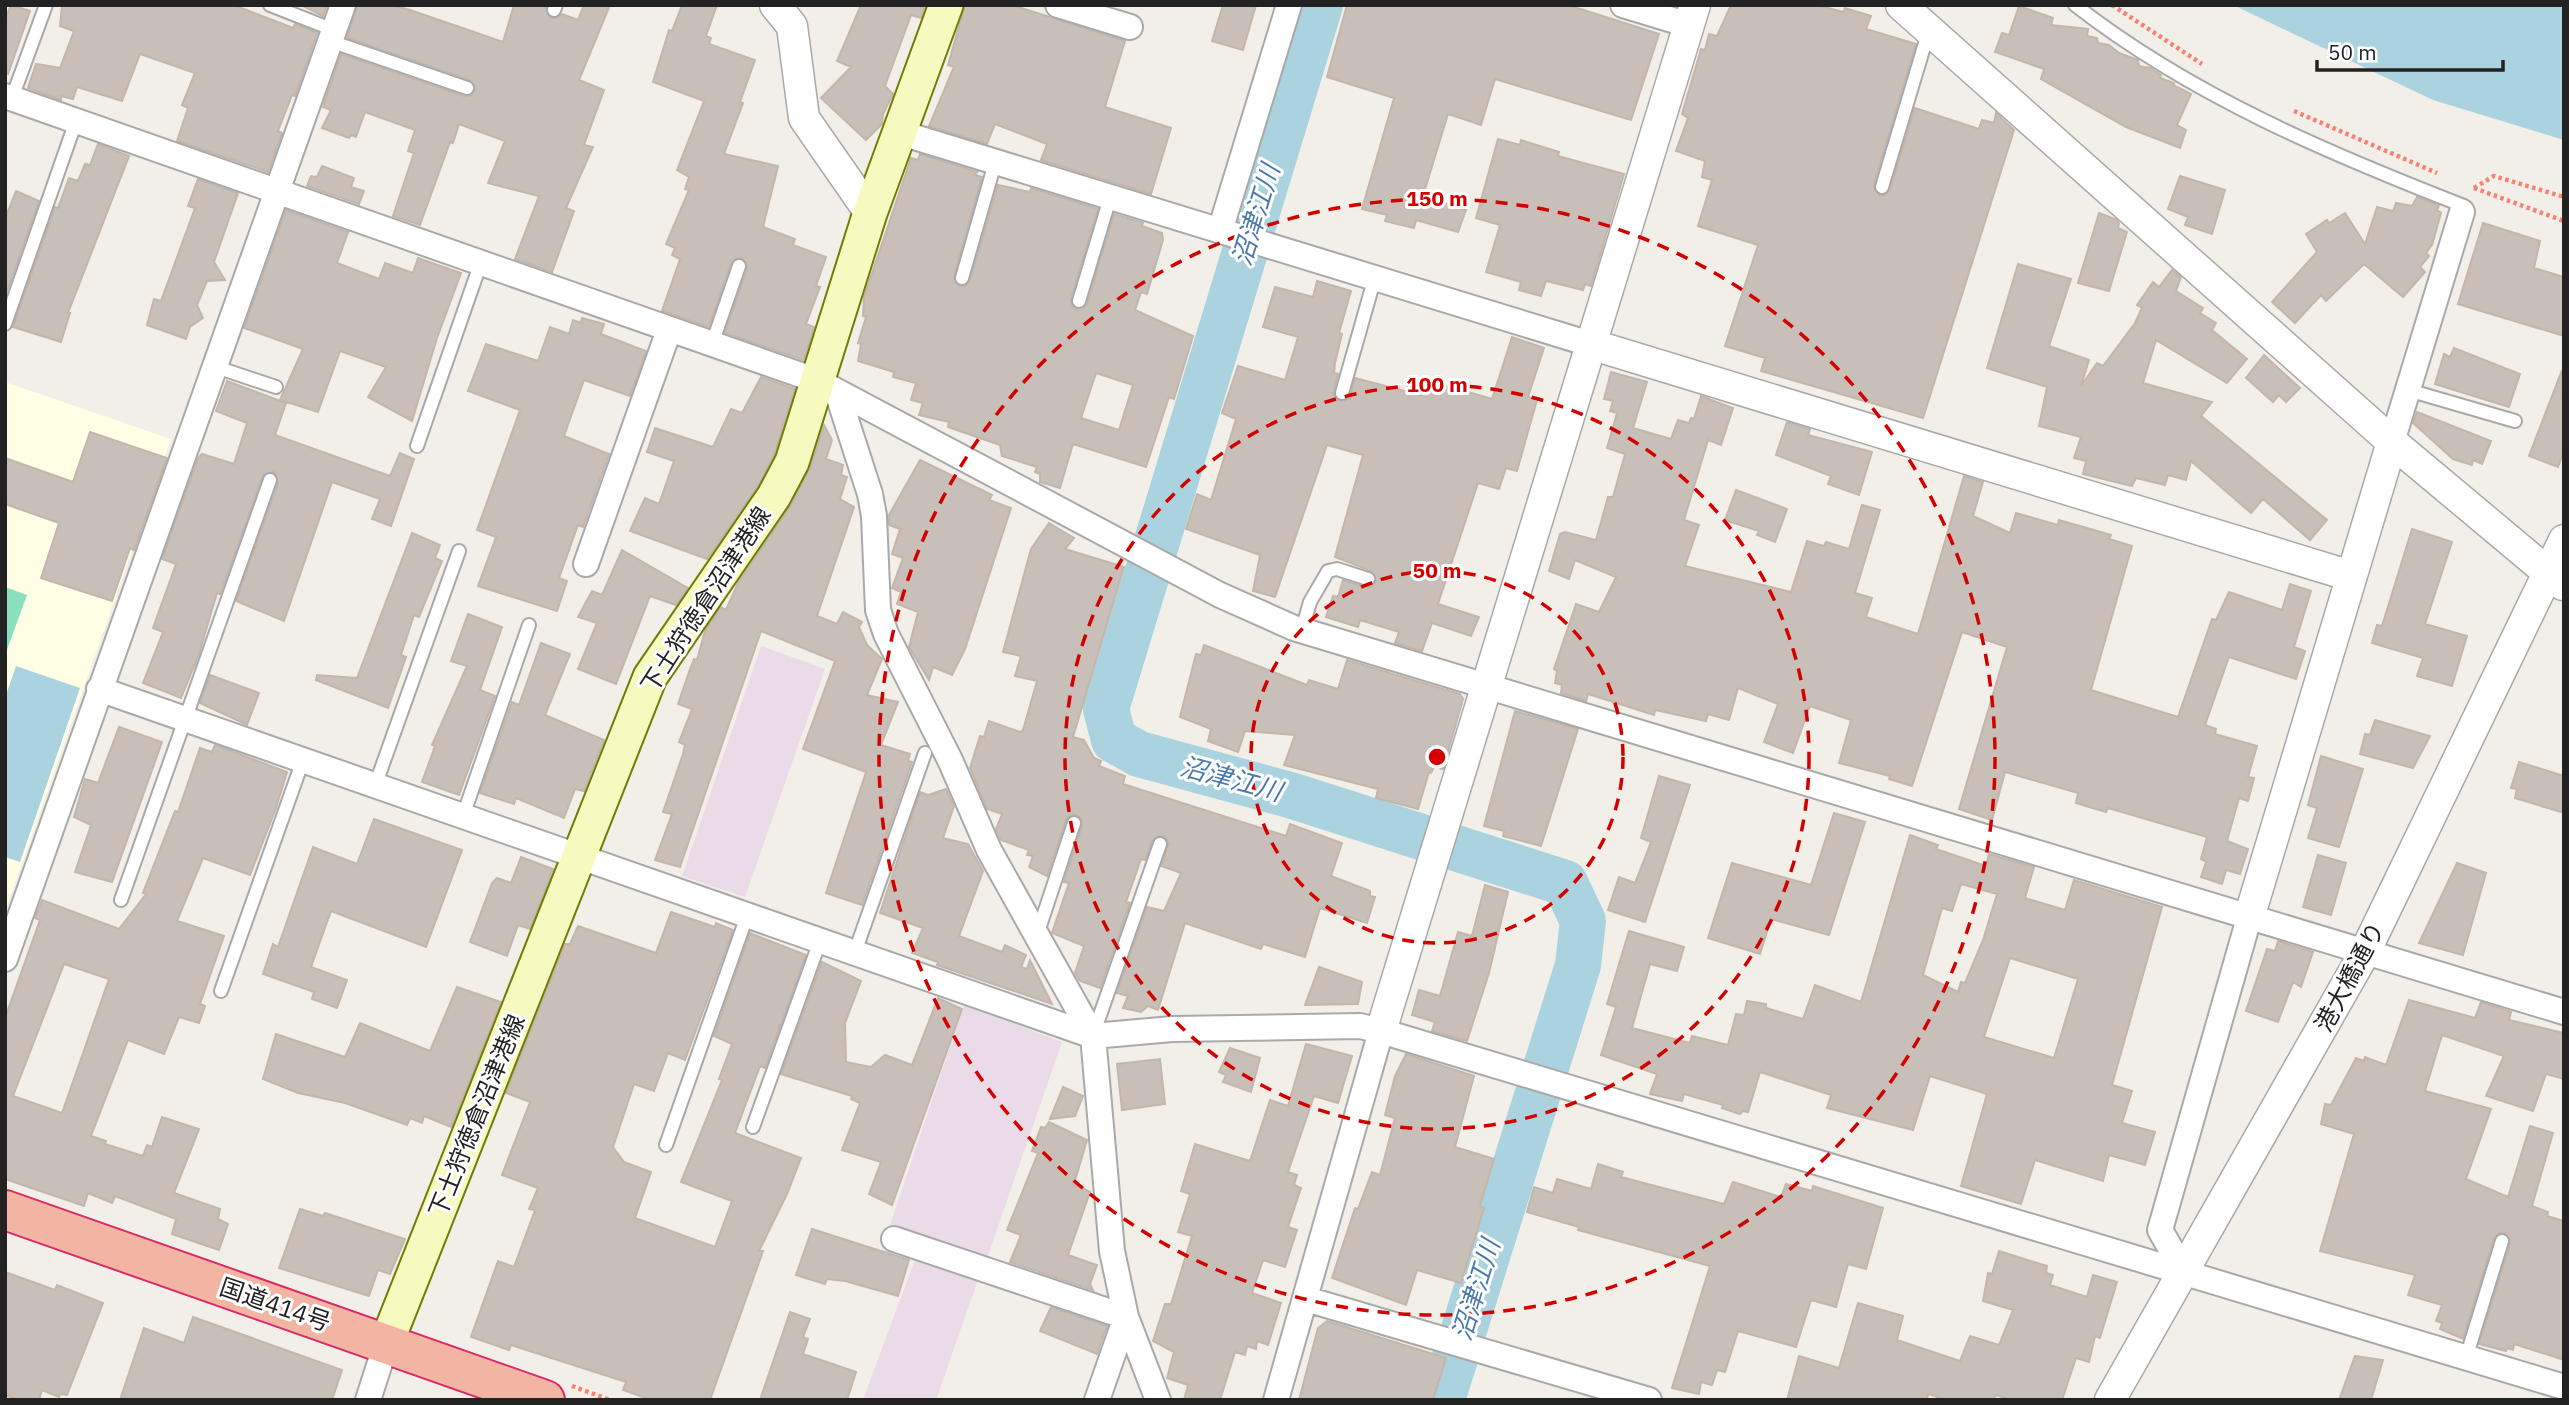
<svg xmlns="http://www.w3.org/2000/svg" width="2569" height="1405" viewBox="0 0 2569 1405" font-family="'IBM Plex Sans','Noto Sans JP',sans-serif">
<rect width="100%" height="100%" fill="#f2efe9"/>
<path fill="#ebdbe8" d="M761,646L825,669L745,897L682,876Z
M964,1005L1062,1042L985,1264L888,1231Z
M917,1254L979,1277L936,1400H863Z"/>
<path fill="#ffffe5" d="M5,382L171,439L5,912Z"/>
<path fill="#88e0be" d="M5,587L27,595L5,655Z"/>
<path fill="#aad3df" d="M2233,5H2564V140L2433,100Z
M16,666L80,688L20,862L5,857V698Z"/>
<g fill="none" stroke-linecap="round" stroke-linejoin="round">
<path stroke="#aad3df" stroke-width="46" d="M1320,5L1106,709L1114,740L1139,754L1290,795L1565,883L1583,921L1578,965L1442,1400"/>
</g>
<path fill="#c7bfb8" stroke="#c4b6ab" stroke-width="2" fill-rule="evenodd" d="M11,5L30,11L8,74L5,73V19Z
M62,5H234L293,28L295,24L317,33L295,96L292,95L278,131L282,133L268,172L177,141L188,108L182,105L195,73L140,54L122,101L77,87L73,99L61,96V100L28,88L36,64L60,68L74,31L60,26Z
M301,5H327L323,16Z
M357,5H391L410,10L503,42L514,5H541L546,7L550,18H556L562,14L578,20L584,5H610L579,80L604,90L584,145L593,147L566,208L574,211L552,272L515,259L539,196L488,183L505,141L459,124L453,143L450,142L420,225L393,216L414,153L408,151L415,130L365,112L356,137L351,135L349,138L322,128L331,110L323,107L341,54L464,96L472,95L475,90L470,80L347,38Z
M682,5H717L706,36L711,38L709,44L755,60L740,102L743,103L724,154L778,166L763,227L795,239L793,245L826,257L816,286L820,287L806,324L814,327L804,360L725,333L747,269L742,258H737L731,263L709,327L662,311L680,259L672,255L675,248L666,244L689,190L685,189L689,177L677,170L704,101L653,82L669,30L672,31Z
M861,5H925L921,18L911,15L885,86L893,94L883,114L882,124L866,140L821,98L851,67L837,61Z
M965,5H1012L1125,41L1105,107L1171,128L1151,194L1041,160L1047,144L995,124L987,144L929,126L954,67L948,65Z
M1223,5H1256L1243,50L1212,41Z
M1347,5H1568L1659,34L1631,120L1495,79L1481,125L1448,114L1423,196L1466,210L1458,232L1416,220L1414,228L1385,221L1387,215L1362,209L1394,98L1327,77Z
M1731,5H1816L1844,12L1845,8L1871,16L1866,29L1916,44L1874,184L1879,195H1885L1890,190L1915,108L1979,129L1982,120L1994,123L1996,113L2014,130L1923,418L1761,371L1765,358L1725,346L1758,245L1698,226L1712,180L1702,177L1705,161L1676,151L1688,118L1682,114L1701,49L1705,50L1709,34L1717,36Z
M2019,6L2053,18L2051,25L2088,29L2087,36L2097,38L2098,43L2109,45L2119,53L2138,60L2139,66L2150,68L2161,75L2160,78L2174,83L2173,85L2191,94L2177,125L2186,130L2180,148L2126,127L2041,79L2044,69L1995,52L2002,33L2009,35Z
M1498,139L1520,145L1521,140L1559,152L1558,156L1624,174L1591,286L1585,284L1583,290L1546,281L1541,296L1519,290L1521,282L1486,272L1500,225L1476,218Z
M98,144L129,156L68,313H70L61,342L13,327L55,207L58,208L69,178L78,181L85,164L90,165Z
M920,154L977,172L975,175L982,177L954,276L959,286H965L970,280L998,185L1030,192L1031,188L1098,209L1071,298L1072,306L1077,309L1087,304L1114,214L1143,223L1142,226L1162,233L1163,240L1147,294L1141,292L1135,310L1193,336L1174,399L1169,397L1146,467L1073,444L1060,488L1040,482V474L1035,472L1037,467L1002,456L1000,445L948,427L949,422L919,415L923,403L911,400L916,383L893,377L894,372L858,361L861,344L858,343L866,317L863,316L864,297L911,158L918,160ZM1096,373L1133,385L1119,430L1081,418Z
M322,166L354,178L351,187L364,191L359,204L307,186L311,176L317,177Z
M2180,176L2225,190L2212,234L2185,225L2188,217L2168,209Z
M198,179L238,193L214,262L225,280L207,281L197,305L203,318L190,327L186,339L147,325L154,299L161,301L195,208L188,206Z
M16,191L39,201L5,297V219Z
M2417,197L2439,205L2437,210L2441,213L2432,245L2426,253L2429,256L2420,267L2425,272L2403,297L2364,264L2326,301L2321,295L2295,323L2272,302L2317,252L2306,234L2327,220L2329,223L2345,213L2365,244L2377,207L2393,211L2396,203L2412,206Z
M286,210L348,232L337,263L379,279L385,263L413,273L418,258L461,273L437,338L412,421L368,397L386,367L340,351L318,412L280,400L303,349L244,328Z
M2099,213L2115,219L2119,223L2118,228L2127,232L2109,291L2078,283Z
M2483,223L2540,241L2534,268L2564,277V336L2458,304Z
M2018,264L2071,279L2049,346L2089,360L2081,386L2097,363L2103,366L2135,323L2142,308L2137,305L2153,282L2159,287L2172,270L2181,277L2176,291L2203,308L2200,313L2216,323L2212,330L2247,359L2227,383L2156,340L2143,383L2212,402L2201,416L2327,520L2310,540L2263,499L2251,513L2191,461L2186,480L2168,475L2165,485L2136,478L2132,486L2083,474L2086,461L2074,458L2081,437L2039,426L2047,387L1987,368Z
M1317,281L1351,291L1339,333L1342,334L1335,363L1334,373L1338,374L1333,394L1339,401L1349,399L1355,378L1416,394L1421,378L1492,399L1512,337L1544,348L1528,397L1537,400L1517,471L1506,468L1499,489L1478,483L1438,604L1479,617L1471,636L1432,623L1422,651L1395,643L1399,632L1360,620L1358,627L1326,617L1333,596L1338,597L1343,580L1369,588L1376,581L1371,571L1335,557L1363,455L1327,445L1275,597L1253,591L1260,555L1186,529L1197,494L1211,500L1236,419L1222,413L1238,366L1285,380L1298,337L1263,327L1275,287L1313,297Z
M582,318L604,324L601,334L646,351L630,396L584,380L564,436L609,454L583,527L578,525L559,578L567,581L557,611L478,586L496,537L477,530L520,410L468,391L486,344L538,361L550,327L569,334L573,320L581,323Z
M2454,348L2520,374L2509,407L2435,384L2444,354L2450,357Z
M2264,355L2300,388L2286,402L2279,395L2273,402L2246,378Z
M2562,370L2564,450L2558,467L2529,456Z
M1611,372L1647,382L1633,428L1671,439L1678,420L1689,423L1691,418L1694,419L1701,396L1733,408L1721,445L1708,440L1684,520L1699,525L1685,566L1791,592L1807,541L1824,546L1826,542L1849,549L1862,505L1880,510L1855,593L1872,598L1866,617L1918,634L1964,476L1983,482L1973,516L2010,533L2016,513L2058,525L2059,520L2111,535L2109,539L2132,546L2091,690L2178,717L2212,619L2216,620L2229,592L2282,610L2290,584L2311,591L2294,647L2305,651L2296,679L2229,657L2205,725L2216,729L2215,734L2257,746L2248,777L2254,778L2248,801L2239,798L2227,841L2248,849L2240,874L2226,870L2222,884L2201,877L2206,862L2201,859L2207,837L2108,808L2106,812L2076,803L2078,793L2005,772L1992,820L1959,809L2007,647L1962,632L1912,786L1889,779L1890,776L1839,763L1851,720L1810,706L1793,753L1764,742L1778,704L1738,688L1729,720L1708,714L1706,721L1655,710L1654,715L1588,694L1586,701L1561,693L1562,685L1555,683L1557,671L1554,669L1576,604L1599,612L1616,577L1575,560L1569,579L1549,571L1560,534L1565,532L1596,540L1608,497H1613L1625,454L1607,448L1617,413L1610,411L1613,401L1604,399Z
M761,377L795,389L774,455L758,486L707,559L630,531L645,498L659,504L674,461L647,452L655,428L713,447L731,409L742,413Z
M227,381L286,403L275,435L390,476L400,453L414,459L391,526L372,519L380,499L332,482L284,621L236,601L278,483L274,472L264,474L220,594L217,593L199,654L181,698L143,683L163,632L153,628L176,564L162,559L198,458L202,454L234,464L247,423L216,411Z
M2417,412L2491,441L2482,464L2473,460L2472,465L2453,459L2413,423Z
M1787,422L1810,429L1808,435L1872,452L1859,495L1828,484L1831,476L1776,455Z
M824,425L832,440L826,459L843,465L841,475L847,477L840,499L854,507L817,616L837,624L843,612L862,622L859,627L867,645L882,659L867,695L898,702L881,745L910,754L908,761L912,762L862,905L826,893L866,772L803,749L835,661L761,631L680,867L655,860L672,814L663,812L683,754L685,745L679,742L692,709L678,704L689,672L694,659L697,660L705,631L721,607L726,610L738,583L791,505L810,468Z
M90,432L167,458L134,550L130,548L112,601L41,578L59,523L5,504V458L73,482Z
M920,460L992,495L989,500L1011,508L965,649L952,675L933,667L929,680L909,647L918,612L897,604L901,592L892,588L903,558L892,554L900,529L889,525V515Z
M1736,490L1787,509L1775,542L1757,535L1759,531L1725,520Z
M1049,523L1074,538L1065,549L1124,567L1073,737L1084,740L1094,758L1101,761L1099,766L1125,776L1123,784L1286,836L1290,824L1342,843L1331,876L1370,891V896L1375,897L1367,923L1320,908L1305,957L1263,944L1261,949L1185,923L1158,1010L1148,1006L1141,1012L1123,1008L1128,996L1117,993L1147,907L1164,911L1181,873L1161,866L1169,843L1164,836H1158L1152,841L1145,860L1141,859L1126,902L1130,903L1100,988L1080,981L1075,973L1084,946L1052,933L1069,883L1064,882L1082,826L1081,818L1073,814L1066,820L1047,876L1029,867L1033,856L1027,855L1029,850L1001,840L996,829L1002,814L987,809L970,768L980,736L984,737L989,721L1020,732L1023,730L1037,681L1015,676L1021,656L1003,652L1031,549Z
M2412,529L2452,542L2425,624L2467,636L2452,686L2417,676L2423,658L2372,643L2377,625L2382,626Z
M412,533L440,545L435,558L442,561L419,617L414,615L401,655L406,657L388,708L316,680L317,675L357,678Z
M622,550L688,588L676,605L650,596L616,684L578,669L597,623L578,617L592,591L602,595Z
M468,614L502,627L480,690L495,696L459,795L422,782L435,746L432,745L467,666L451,661Z
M541,643L570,654L545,715L604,740L584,791L575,789L564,818L516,798L514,804L480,793L512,702L519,705Z
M1204,645L1307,685L1309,680L1338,689L1347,660L1460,694L1463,699L1443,769L1434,767L1431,773L1429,772L1418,809L1376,798L1378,789L1284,765L1295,735L1245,731L1238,752L1208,741L1211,729L1180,717L1196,654L1201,655Z
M210,675L259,693L247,725L200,703Z
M1515,711L1578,729L1541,846L1503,836L1504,831L1484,826Z
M2375,720L2430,736L2413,768L2360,754L2365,734L2370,735Z
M119,727L162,742L112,882L75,872L91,825L74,817L85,779L98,783Z
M215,745L287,772L276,808L250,875L203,858L177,921L224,936L200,1004L205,1006L199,1023L179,1017L164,1054L128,1040L91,1136L106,1141L105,1144L143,1156L147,1145L152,1147L162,1117L199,1129L174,1193L220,1209L218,1219L228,1224L219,1250L172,1234L176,1219L115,1196L112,1203L88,1193L84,1206L5,1179V1018L40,920L35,918L42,900L119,929L146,894L143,893L175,811L178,812L200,748L212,752ZM64,964L109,979L62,1113L13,1096Z
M2321,756L2363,769L2339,847L2308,838L2317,808L2308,805Z
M2519,762L2564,776V813L2515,798L2517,789L2511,788Z
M1659,776L1690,785L1645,922L1608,910L1619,877L1635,883L1651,842L1641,838Z
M946,789L954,806L943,838L968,844L983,871L959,936L1002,952L1005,945L1026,955L1021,967L1027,969L1030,960L1052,1004L937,965L938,962L912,953L923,928L880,913L920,792L928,795Z
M1834,813L1865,822L1829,935L1771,919L1760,954L1708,938L1732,863L1811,885Z
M374,819L462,850L426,947L331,911L311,967L347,980L337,1008L312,999L314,992L263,974L273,944L278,947L313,847L357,864Z
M1910,835L1938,845L1936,849L1986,866L1989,854L2034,867L2025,898L2065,910L2074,880L2162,907L2112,1085L2132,1091L2122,1123L2155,1132L2145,1165L2109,1155L2103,1181L2035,1160L2021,1204L1961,1186L1987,1094L1930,1076L1913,1130L1827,1108L1831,1095L1760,1072L1748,1112L1743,1111L1740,1114L1722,1108L1723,1105L1684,1094L1682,1101L1650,1094L1657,1074L1601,1055L1616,1007L1607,1004L1629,931L1684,947L1677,971L1650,964L1632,1028L1690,1043L1692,1036L1728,1045L1736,1014L1744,1015L1747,1001L1766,1004V1008L1803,1019L1815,985L1861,1002ZM1961,884L1997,894L1983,940L1965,983L1961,982L1958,992L1923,975L1942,908L1952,911ZM2010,958L2078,979L2054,1058L1984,1037Z
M2318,855L2346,863L2331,915L2303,907Z
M521,857L553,869L530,929L518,925L507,956L470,942L492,883L497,878L511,883Z
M2457,863L2486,873L2463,955L2419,943Z
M1485,885L1508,892L1489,973L1467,1041L1432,1031L1435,1022L1412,1015L1419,990L1440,996L1458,932L1472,936Z
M671,912L715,927L716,923L733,930L685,1060L668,1053L654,1091L634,1084L613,1147L624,1162L651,1172L635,1218L715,1247L732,1201L681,1182L722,1080L719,1079L732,1044L714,1036L750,933L806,955L765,1068L760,1066L735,1133L801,1158L787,1194L759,1251H763L710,1400H651L623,1390L626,1382L511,1345L509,1350L471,1337L498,1261L514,1267L535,1210L529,1209L538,1188L502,1175L530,1102L506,1093L565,944H570L578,926L656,953Z
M2278,941L2313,952L2301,987L2293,982L2278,1022L2246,1011L2267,949L2275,951Z
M822,962L861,981L845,1023L846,1062L871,1067L885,1055L912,1065L938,998L962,1009L892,1205L869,1194L881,1162L842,1150L860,1103L851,1099L852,1096L781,1074Z
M1319,967L1362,982L1358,1004L1305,1005Z
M457,987L501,1002L451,1127L424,1116L422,1123L410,1118L407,1125L345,1103L298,1093L263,1079L276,1034L345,1057L360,1023L430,1051Z
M2409,1000L2475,1018L2481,1002L2511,1012L2509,1020L2564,1033V1079L2546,1074L2533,1111L2486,1096L2504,1056L2442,1035L2425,1091L2491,1109L2466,1179L2508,1197L2530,1126L2553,1133L2532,1206L2548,1212L2547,1216L2564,1221V1360L2514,1344L2513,1350L2507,1348L2506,1351L2479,1344L2510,1244L2505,1233H2499L2494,1238L2463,1339L2440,1329L2442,1323L2436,1321L2442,1305L2408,1295L2415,1275L2320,1251L2354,1134L2321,1124L2325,1104L2331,1105L2356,1058L2364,1061L2365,1057L2386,1065Z
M1306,1044L1352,1056L1338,1103L1314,1096L1288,1172L1297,1175L1294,1185L1301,1188L1288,1227L1297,1230L1285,1267L1263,1260L1252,1293L1281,1303L1268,1345L1257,1341L1256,1349L1247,1346L1245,1355L1235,1352L1220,1400H1184L1188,1385L1167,1378L1174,1352L1153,1341L1165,1304H1171L1192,1236L1178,1232L1190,1194L1181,1191L1195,1144L1250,1161L1270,1100L1288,1106Z
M1230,1048L1260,1058L1251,1092L1223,1082L1226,1075L1219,1072Z
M1406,1054L1474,1076L1455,1147L1494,1159L1480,1206L1484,1208L1461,1283L1417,1270L1406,1305L1332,1278L1355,1208L1358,1209L1372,1172L1380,1175L1395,1118L1385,1115L1395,1076Z
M1160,1059L1165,1104L1122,1110L1117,1064Z
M1063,1087L1083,1096L1075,1116L1050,1119Z
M1049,1122L1087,1140L1074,1184L1090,1192L1068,1255L1097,1265L1090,1284L1093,1290L1010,1262L1021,1235L1007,1230L1038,1153L1032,1151L1041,1127L1045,1128Z
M1598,1164L1623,1172L1621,1177L1724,1204L1733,1182L1781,1197L1786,1184L1812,1191L1813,1186L1883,1208L1866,1269L1848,1264L1836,1307L1811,1300L1796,1347L1738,1331L1725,1372L1717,1370L1712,1385L1701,1382L1699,1394L1672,1388L1710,1266L1578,1230L1579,1227L1527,1212L1534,1187L1553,1193L1557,1179L1591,1189Z
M300,1209L323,1216L325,1213L405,1239L390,1274L378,1270L369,1296L279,1268Z
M812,1229L909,1260L898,1296L845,1281L827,1279L825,1284L796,1275Z
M1999,1251L2047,1266L2046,1273L2053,1275L2050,1285L2087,1297L2093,1275L2117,1282L2100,1338L2095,1336L2089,1362L2076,1358L2062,1400H2011L1996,1395L1994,1400H1947L1928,1394L1927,1400H1787L1799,1356L1839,1368L1858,1303L1903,1316L1897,1340L1960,1361L1970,1336L1999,1345L2013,1310L1983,1301L1988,1273L1992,1274Z
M5,1272L55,1290L57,1285L103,1303L67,1395L60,1394L59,1397L42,1390L39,1400H18L5,1395Z
M1051,1307L1107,1326L1097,1354L1040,1331Z
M790,1312L810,1319L803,1337L808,1339L803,1354L856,1372L847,1400H760Z
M193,1317L342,1370L332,1400H120L144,1328L184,1343Z
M1327,1321L1446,1358L1433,1400H1299L1318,1328Z
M2355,1356L2383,1360L2371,1400H2339Z"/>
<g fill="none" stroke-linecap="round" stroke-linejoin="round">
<g stroke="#a9a9a9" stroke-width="16">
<path id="service" d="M270,5L334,30
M2075,5C2192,96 2328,153 2464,206L2463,210
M554,10L556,5
M330,41L467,88
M12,98L46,5
M1882,187L1929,30
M962,278L995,163
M1079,301L1110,198
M5,324L76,121
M712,344L739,266
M213,366L276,387
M2408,390L2515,421
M1342,393L1375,277
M417,446L480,265
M1302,630L1310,602L1328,571L1337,569L1368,579
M375,786L459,551
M463,816L529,625
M121,900L270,480
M1037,935L1074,823
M855,952L925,753
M221,991L303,760
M1093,1035L1160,844
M753,1127L820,941
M666,1145L747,916
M2466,1358L2502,1241"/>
</g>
<g stroke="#a9a9a9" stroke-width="28">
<path id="minor" d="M1058,5L1130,27
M1623,5L1689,25
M5,96L818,381L1220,595L1294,628L2564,1012
M898,132L1590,344
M1220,231L1289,5
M837,392L870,494L874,516L878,610L886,634L950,760L989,850L1093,1036L1112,1251L1126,1317L1158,1400
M2392,442L2462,212
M586,564L669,330
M99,689L1093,1036L1172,1029L1360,1026L1381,1031L2564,1387
M5,959L343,5
M894,1239L1126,1317L1097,1400
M2184,1272L2160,1230L2249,918
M1306,1299L1649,1400
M368,1400L386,1344
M1276,1400L1381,1031"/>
</g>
<g stroke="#a9a9a9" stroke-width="33">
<path id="tertiary" d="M775,5L792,26L804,118L870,213
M1901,5L2392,442L2563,585
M1590,344L2351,576
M2249,918L2392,442
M1381,1031L1695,5
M2110,1400L2365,952L2564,540"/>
</g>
<g stroke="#707d05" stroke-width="37">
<path id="secondary" d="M386,1344L650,677L774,496L792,462L870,213L946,5"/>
</g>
<g stroke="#dc2a67" stroke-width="42">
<path id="trunk" d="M5,1210L545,1400"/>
</g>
<path stroke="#fa8072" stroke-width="4.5" stroke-dasharray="3.5 3.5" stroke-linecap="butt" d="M2112,5L2202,64
M2294,111L2437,173
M2474,188L2564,221
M2474,188L2494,176L2564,197
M572,1386L610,1400"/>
<use href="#service" stroke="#fff" stroke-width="12"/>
<use href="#minor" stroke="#fff" stroke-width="24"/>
<use href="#tertiary" stroke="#fff" stroke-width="30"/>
<use href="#secondary" stroke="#f7fabf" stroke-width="33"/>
<use href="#trunk" stroke="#f2b4a3" stroke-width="38"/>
</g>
<g fill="none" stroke="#d40000" stroke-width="3.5" stroke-dasharray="12 9">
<circle cx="1437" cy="757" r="186"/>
<circle cx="1437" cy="757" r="372"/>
<circle cx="1437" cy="757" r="558"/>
</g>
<g text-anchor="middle" stroke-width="6" stroke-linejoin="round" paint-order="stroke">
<g font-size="24" fill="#222" stroke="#fff">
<text transform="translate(706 600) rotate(-57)" y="8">下土狩徳倉沼津港線</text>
<text transform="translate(2350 977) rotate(-62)" y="8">港大橋通り</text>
<text transform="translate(477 1116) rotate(-68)" y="8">下土狩徳倉沼津港線</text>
<text transform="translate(275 1305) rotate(19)" y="8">国道414号</text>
</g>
<g font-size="26" font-style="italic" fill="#4a7aab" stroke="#fff">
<text transform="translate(1256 215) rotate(-73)" y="9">沼津江川</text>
<text transform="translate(1231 779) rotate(15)" y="9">沼津江川</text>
<text transform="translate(1476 1290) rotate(-73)" y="9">沼津江川</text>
</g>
</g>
<circle cx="1437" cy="757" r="10" fill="#d40000" stroke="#fff" stroke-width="3.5"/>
<g font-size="21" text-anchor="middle" font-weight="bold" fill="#d40000" stroke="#fff" stroke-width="6" stroke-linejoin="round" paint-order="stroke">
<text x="1437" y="206">150 m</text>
<text x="1437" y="392">100 m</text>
<text x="1437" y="578">50 m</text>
</g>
<rect width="2569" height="1405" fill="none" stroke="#222222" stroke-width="14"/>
<path d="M2317 60v10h186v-10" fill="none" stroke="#222222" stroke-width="3.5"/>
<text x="2328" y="60" font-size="21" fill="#222222" stroke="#ffffff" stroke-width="5" paint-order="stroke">50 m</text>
</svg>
